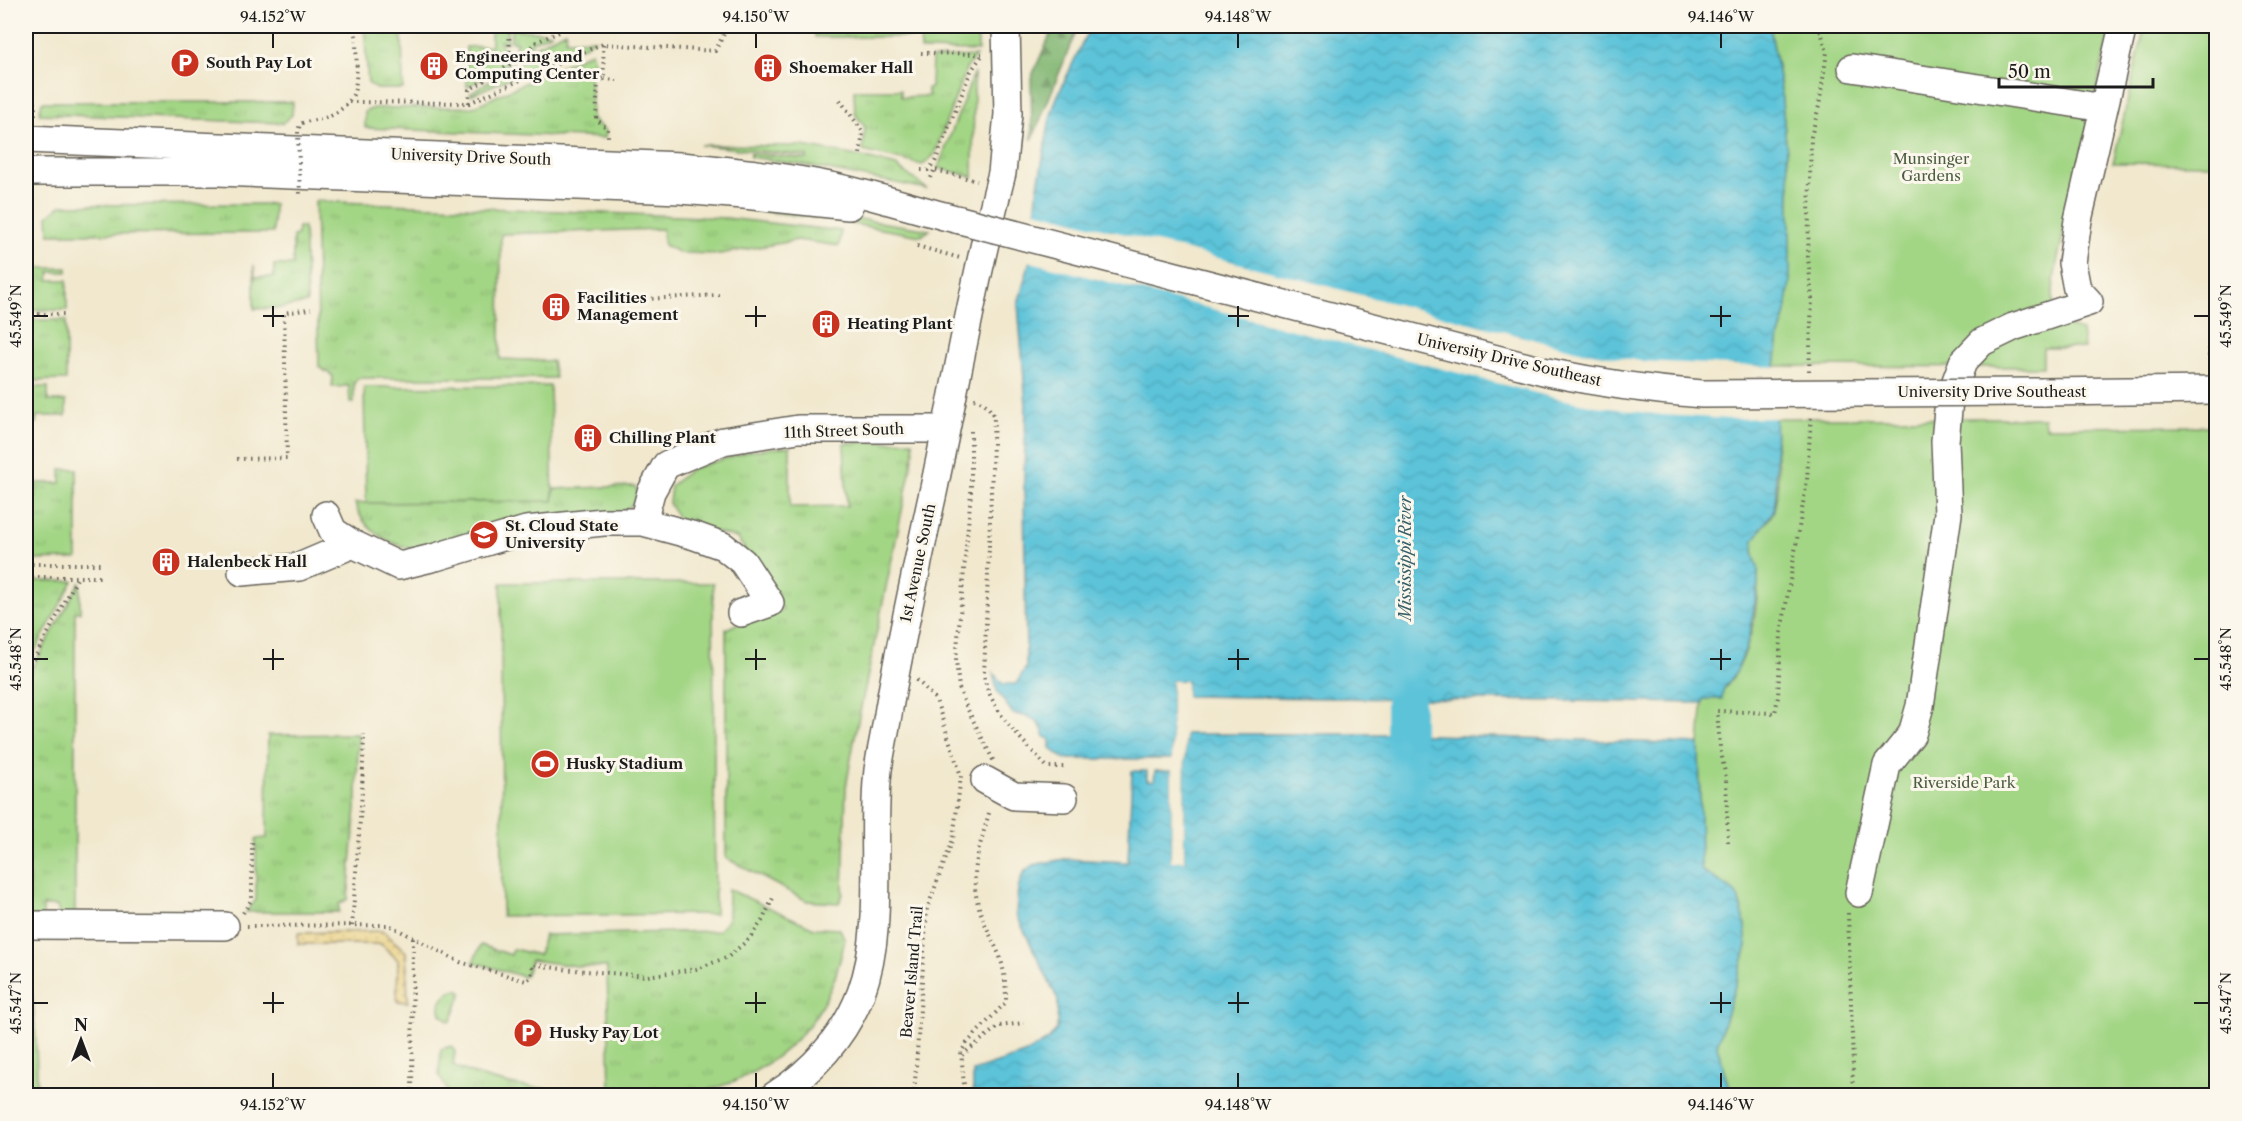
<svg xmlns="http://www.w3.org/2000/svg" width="2242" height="1121" viewBox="0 0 2242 1121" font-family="'Libre Caslon Text',serif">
<defs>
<pattern id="grass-tufts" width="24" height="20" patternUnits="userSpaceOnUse" patternTransform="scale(1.5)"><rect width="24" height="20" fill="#a2d584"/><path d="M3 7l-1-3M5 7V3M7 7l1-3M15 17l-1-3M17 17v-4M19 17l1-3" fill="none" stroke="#8bb671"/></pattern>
<pattern id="forest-firs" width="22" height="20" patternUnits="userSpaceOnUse" patternTransform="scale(1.5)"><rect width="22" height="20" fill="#81b672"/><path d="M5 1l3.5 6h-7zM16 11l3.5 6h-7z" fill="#69935d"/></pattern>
<pattern id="sand-dots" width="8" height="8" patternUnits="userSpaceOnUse" patternTransform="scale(1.5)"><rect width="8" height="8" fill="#eeda9e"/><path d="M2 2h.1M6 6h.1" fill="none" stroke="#ccba88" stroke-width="1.8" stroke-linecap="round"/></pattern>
<pattern id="water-waves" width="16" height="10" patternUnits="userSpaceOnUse" patternTransform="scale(1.5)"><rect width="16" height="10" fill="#5cc3d9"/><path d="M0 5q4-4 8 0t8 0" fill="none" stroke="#4fa7ba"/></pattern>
</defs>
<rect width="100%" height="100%" fill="#fbf7ec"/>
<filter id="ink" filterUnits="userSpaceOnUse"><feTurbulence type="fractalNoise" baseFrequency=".0167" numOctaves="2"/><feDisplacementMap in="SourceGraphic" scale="12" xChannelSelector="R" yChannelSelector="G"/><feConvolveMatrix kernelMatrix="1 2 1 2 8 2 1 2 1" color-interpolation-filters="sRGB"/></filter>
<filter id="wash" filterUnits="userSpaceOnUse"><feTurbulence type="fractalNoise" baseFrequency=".008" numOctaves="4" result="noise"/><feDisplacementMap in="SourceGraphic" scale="24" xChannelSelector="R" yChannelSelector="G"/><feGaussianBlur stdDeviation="1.35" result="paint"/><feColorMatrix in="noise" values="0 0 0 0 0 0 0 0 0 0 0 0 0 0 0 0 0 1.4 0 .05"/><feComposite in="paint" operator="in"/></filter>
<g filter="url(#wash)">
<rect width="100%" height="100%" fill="#f1e8ce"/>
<path fill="url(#grass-tufts)" stroke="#5f7850" stroke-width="1.5" d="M364,26H402L403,89H377L368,83Z
M485,26H507V43L500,41L503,48L501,56L506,55L508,64L467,87L466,47L491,46V27Z
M809,26H978V51L921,50L920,37H815V30H806Z
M511,29L552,33L533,41L525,54L512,62V56L516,57L514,50L517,42H511Z
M566,31V40L595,39L586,45L471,95L470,93L527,58L535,46Z
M591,52L597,71L590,72L592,119L606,131L605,138L365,128V111L375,108L473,107Z
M976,56L966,69L934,155L923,165L863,151L865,127L855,114L854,90H901V97L929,96L927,88H931L932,58Z
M974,73L973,177L938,168Z
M42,102H293L292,115L283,123L39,114Z
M700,145L803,146L862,157L896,166L927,189L803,165L750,157L751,153L807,159V156Z
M315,201L726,218L841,231L839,246L798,240L720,254L680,253L664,245L662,229L501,234L500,359L552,361L555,378H358L354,383V403H350L349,386L332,387L333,376L319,367Z
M274,204L273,233L49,234L48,216L61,205Z
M746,205L808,211L930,230L921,236L824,219L746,209Z
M298,227H304L307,303L280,308L254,309V265L255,277H274V265H293V236L297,235Z
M31,268H67V272H50L49,280H67V310H27V273H30Z
M27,320H66V380L27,381Z
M27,387H48V401H66V416H37L36,423H27Z
M913,441L914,453L855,736L846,787L843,894L839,903L807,901L726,858V629L743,621L783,610L767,580L737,538L700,528L677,517L669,503L671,486L691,469L750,451L790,446V507L847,506L844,443Z
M61,469H77V559L26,560L28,496H36V483H61Z
M634,486L637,489C637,500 633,505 623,511L416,550C389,544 363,532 355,503L553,501L554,489Z
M26,581H73L31,658L26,661Z
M80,582V612H75V917H60L57,906H43V917H29L27,678Z
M358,734L357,796L348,899L339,904V912H246L256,900V839L267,838L268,735Z
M728,889L814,928L840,929L845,940C841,955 838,971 832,985C806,1048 747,1087 681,1095H450L439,1075L441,1049L452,1046L455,1052L453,1065C498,1088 559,1093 610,1089L607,967L576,966L531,960L525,977L473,962L481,945L511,955L513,949L539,955L544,935L718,931L728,920Z
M26,964C36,1008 37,1051 37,1095H26Z
M456,989L460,990L462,993L451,1021H448L441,1014C437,1001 444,994 456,989Z"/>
<path fill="url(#forest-firs)" stroke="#4e6947" stroke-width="1.5" d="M1054,26H1081L1076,32L1032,140L1031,78Z"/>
<path fill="url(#sand-dots)" stroke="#857b5d" stroke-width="1.5" d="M383,931L406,952L408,1002L397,1001L398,960L381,944H298V933Z"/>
<path fill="#a2d584" stroke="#5f7850" stroke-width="1.5" d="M1770,26H2111L2058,257C2053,287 2043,322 2082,331L2084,348H2043V367L1775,366L1779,336L1786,313L1790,186L1781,90Z
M2145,26H2216V164L2113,163Z
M550,386L553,501L366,503L364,387Z
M1775,418H2044L2045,427L2216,426V1095H1731L1717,1046L1747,946L1744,918L1738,897L1731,889L1701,870L1699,744L1703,699C1710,696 1719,694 1724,689C1749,663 1759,606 1758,572C1758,561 1750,552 1754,540C1758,529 1770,522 1774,510C1782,482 1775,446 1775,418Z
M501,583H713L715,914L502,916Z"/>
<path fill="url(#water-waves)" stroke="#3c707a" stroke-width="1.5" d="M1092,26H1770L1781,90L1790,186V281L1786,313L1779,336L1775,366L1776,493L1774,510L1754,540L1753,552L1758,568V585L1748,642L1737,671L1723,690L1722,699H1704L1702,703L1186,696V681H1172V759H1064L1050,748V739L1045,737C1041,720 1029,715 1013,714L997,691L993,673L1003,684H1016L1026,667L1024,479L1026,405L1018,304L1030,260L1038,186L1050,118L1057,97L1085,37Z
M1185,734H1405L1699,744L1701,870L1731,889L1738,897L1744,918L1747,946L1717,1046L1731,1095L973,1096V1071L1024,1054L1048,1040L1057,1029L1058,1000L1016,914L1018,888L1023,873L1033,865L1064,859L1128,862L1132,771H1147V780L1154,781L1155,771H1172L1171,860L1184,861Z"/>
<path fill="#f1e8ce" d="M1032,210L1579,351L1641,361L1778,367V418L1730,419L1662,415L1595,406L1551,397L1027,261Z
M1172,681H1186V699L1183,696V684H1175V759L1172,762Z
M1185,731L1184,861H1171L1172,768L1175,771L1174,858H1181L1182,734Z"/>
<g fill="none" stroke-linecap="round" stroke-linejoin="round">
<path stroke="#5cc3d9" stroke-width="38" d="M1405,648V734L1410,785"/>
</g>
</g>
<g filter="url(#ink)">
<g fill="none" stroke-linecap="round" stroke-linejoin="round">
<g stroke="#67635a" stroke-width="30">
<path id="minor" d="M1852,68L2104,108
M26,139L681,166C732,171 785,176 835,187C877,196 918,210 960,220
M26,172H218L680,190L744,195L849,206
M2042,392L2216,390
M326,515L333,531L353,544L399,566L436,557L526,530L603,522H643L695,536L723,546L743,562L770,603L741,613
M643,522L651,492L666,465L723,441L798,429H946
M242,572L299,567L353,544
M985,780L1014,796L1064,798
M1859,893L1887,765L1912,734L1920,706L1948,514L1945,441L1949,400L1963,362L1982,342L2013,327L2089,302L2077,289L2072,263L2078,220L2123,26
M26,925L225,926
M774,1096C812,1072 845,1036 861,993C886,925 870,842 878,770C881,749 886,729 889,708C902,634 918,561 934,488C956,383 975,277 1002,173L1008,114L1006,26"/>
</g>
<path stroke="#67635a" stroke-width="4" stroke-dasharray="1.5 4.5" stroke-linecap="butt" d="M509,26L510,65
M603,44L604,79L598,80L596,119L608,129V141
M921,53L982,54
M604,79L617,80
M840,100L863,132L860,154
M349,102L469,103L597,46L603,44L715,51L724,34V26
M469,103V90L527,54L534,43L559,32L561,26
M35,115V102
M299,128L300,124C311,119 321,121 332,115C340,111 351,102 354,92C359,76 355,43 356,26
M921,170H928L935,162L971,71L983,54
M936,170L977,181
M931,178L935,168
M917,246L960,258
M646,299L719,295
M26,314H67
M2209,356L2216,259
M1809,371L1812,300L1808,257L1811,137L1819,106L1827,52L1821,32L1812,26
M974,399C985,402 989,407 994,417L984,675C990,712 1023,740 1047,767H1064
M971,431V492L956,660L959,688L966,706L993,760
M237,459L287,458L284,313L311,309
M26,512V523
M26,564H101
M26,577H101
M26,669L34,659L78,577
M1728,842L1726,778L1720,747L1717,711L1775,713L1778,697L1781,634L1807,480L1811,415
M243,913L252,899V839
M1848,913L1853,1065L1852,1096
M247,926L389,925L460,962L526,981L531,977L533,964L561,969L647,976L696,969L728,957L749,939L762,921L774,896
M352,926L362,792L364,734
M962,1055L999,1026L1024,1023
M412,1096L413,937
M914,1096L927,909L953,839L961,776L936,700L916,679
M965,1096L961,1052L967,1043L1006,1002C1006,988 1005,974 1001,960C993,938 980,919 976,895C971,868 982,839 989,813"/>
<use href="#minor" stroke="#fff" stroke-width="27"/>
<g stroke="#67635a" stroke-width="30" stroke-linecap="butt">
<path id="minor-bridge" d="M960,220L1547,372C1599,383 1649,390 1702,394L2042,392"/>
</g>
<path stroke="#67635a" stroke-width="4" stroke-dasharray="1.5 4.5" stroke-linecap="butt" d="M298,132L300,197"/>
<use href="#minor-bridge" stroke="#fff" stroke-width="27"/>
</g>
</g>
<path fill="none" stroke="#1c1c1c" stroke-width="2" d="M273,33V48M756,33V48M1238,33V48M1721,33V48M273,306V327M756,306V327M1238,306V327M1721,306V327M33,316H48M263,316H284M745,316H766M1228,316H1249M1710,316H1731M2194,316H2209M273,649V670M756,649V670M1238,649V670M1721,649V670M33,659H48M263,659H284M745,659H766M1228,659H1249M1710,659H1731M2194,659H2209M273,992V1013M756,992V1013M1238,992V1013M1721,992V1013M33,1003H48M263,1003H284M745,1003H766M1228,1003H1249M1710,1003H1731M2194,1003H2209M273,1073V1088M756,1073V1088M1238,1073V1088M1721,1073V1088"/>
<defs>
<g id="parking-disc" transform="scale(1.5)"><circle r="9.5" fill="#c8321e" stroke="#fbf7ec"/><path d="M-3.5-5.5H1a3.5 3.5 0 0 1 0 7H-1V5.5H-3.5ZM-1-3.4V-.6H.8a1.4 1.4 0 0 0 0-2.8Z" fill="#fff"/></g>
<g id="building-disc" transform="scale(1.5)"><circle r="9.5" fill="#c8321e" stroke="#fbf7ec"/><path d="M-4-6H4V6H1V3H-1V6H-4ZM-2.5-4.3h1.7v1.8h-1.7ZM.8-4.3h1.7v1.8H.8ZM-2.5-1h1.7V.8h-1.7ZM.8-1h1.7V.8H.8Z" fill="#fff"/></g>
<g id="university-disc" transform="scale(1.5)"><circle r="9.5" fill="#c8321e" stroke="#fbf7ec"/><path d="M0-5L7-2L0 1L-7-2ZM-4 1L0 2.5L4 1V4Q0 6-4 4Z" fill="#fff"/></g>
<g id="stadium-disc" transform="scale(1.5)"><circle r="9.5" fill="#c8321e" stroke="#fbf7ec"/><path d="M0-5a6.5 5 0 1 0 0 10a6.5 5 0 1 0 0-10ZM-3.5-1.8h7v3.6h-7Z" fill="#fff"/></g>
</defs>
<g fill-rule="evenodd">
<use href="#parking-disc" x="185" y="63"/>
<use href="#building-disc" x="434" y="66"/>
<use href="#building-disc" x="768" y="68"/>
<use href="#building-disc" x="556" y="307"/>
<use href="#building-disc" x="826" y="324"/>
<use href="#building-disc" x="588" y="438"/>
<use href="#university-disc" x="484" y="535"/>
<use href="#building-disc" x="166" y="562"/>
<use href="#stadium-disc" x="545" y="764"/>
<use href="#parking-disc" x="528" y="1033"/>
</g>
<g text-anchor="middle" stroke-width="6" stroke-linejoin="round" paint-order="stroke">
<g font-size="15" font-weight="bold" fill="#1c1c1c" stroke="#fbf7ec" text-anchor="start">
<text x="455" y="62">Engineering and<tspan x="455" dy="17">Computing Center</tspan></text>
<text x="206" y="68">South Pay Lot</text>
<text x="789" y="73">Shoemaker Hall</text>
<text x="577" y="303">Facilities<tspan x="577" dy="17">Management</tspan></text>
<text x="847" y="329">Heating Plant</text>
<text x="609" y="443">Chilling Plant</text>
<text x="505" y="531">St. Cloud State<tspan x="505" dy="17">University</tspan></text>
<text x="187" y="567">Halenbeck Hall</text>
<text x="566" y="769">Husky Stadium</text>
<text x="549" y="1038">Husky Pay Lot</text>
</g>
<g font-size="15" fill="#1c1c1c" stroke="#fbf7ec">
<text transform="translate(471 157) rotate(2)" y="5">University Drive South</text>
<text transform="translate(1509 360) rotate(13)" y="5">University Drive Southeast</text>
<text x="1992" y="397">University Drive Southeast</text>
<text transform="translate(844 431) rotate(-2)" y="5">11th Street South</text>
<text transform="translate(918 563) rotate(-78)" y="5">1st Avenue South</text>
<text transform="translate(912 972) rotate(-85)" y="5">Beaver Island Trail</text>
</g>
<g font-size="15" fill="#4b5d40" stroke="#fbf7ec">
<text x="1931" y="164">Munsinger<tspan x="1931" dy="17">Gardens</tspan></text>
<text x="1964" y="788">Riverside Park</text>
</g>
<g font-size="16" font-style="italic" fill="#365f68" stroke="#fbf7ec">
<text transform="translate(1405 558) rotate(-90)" y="6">Mississippi River</text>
</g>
</g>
<rect width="2242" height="1121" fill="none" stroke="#fbf7ec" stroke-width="66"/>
<g transform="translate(81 1040)" stroke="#fbf7ec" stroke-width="4.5" paint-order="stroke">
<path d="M0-4.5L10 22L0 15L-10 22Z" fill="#1c1c1c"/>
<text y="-9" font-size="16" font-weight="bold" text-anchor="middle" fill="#1c1c1c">N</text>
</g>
<path d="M1999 78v9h154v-9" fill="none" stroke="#1c1c1c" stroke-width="3"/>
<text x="2008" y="78" font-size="18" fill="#1c1c1c" stroke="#fbf7ec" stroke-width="4.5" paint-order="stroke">50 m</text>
<rect x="33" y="33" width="2176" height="1055" fill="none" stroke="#1c1c1c" stroke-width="2"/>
<g font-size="15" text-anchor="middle" fill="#1c1c1c">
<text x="273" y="22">94.152°W</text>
<text x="756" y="22">94.150°W</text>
<text x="1238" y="22">94.148°W</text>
<text x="1721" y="22">94.146°W</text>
<text transform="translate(16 316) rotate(-90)" y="5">45.549°N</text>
<text transform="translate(2226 316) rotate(-90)" y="5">45.549°N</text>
<text transform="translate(16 659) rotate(-90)" y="5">45.548°N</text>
<text transform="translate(2226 659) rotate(-90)" y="5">45.548°N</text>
<text transform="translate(16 1003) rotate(-90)" y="5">45.547°N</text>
<text transform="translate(2226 1003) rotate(-90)" y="5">45.547°N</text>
<text x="273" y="1110">94.152°W</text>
<text x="756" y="1110">94.150°W</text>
<text x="1238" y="1110">94.148°W</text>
<text x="1721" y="1110">94.146°W</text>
</g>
</svg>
